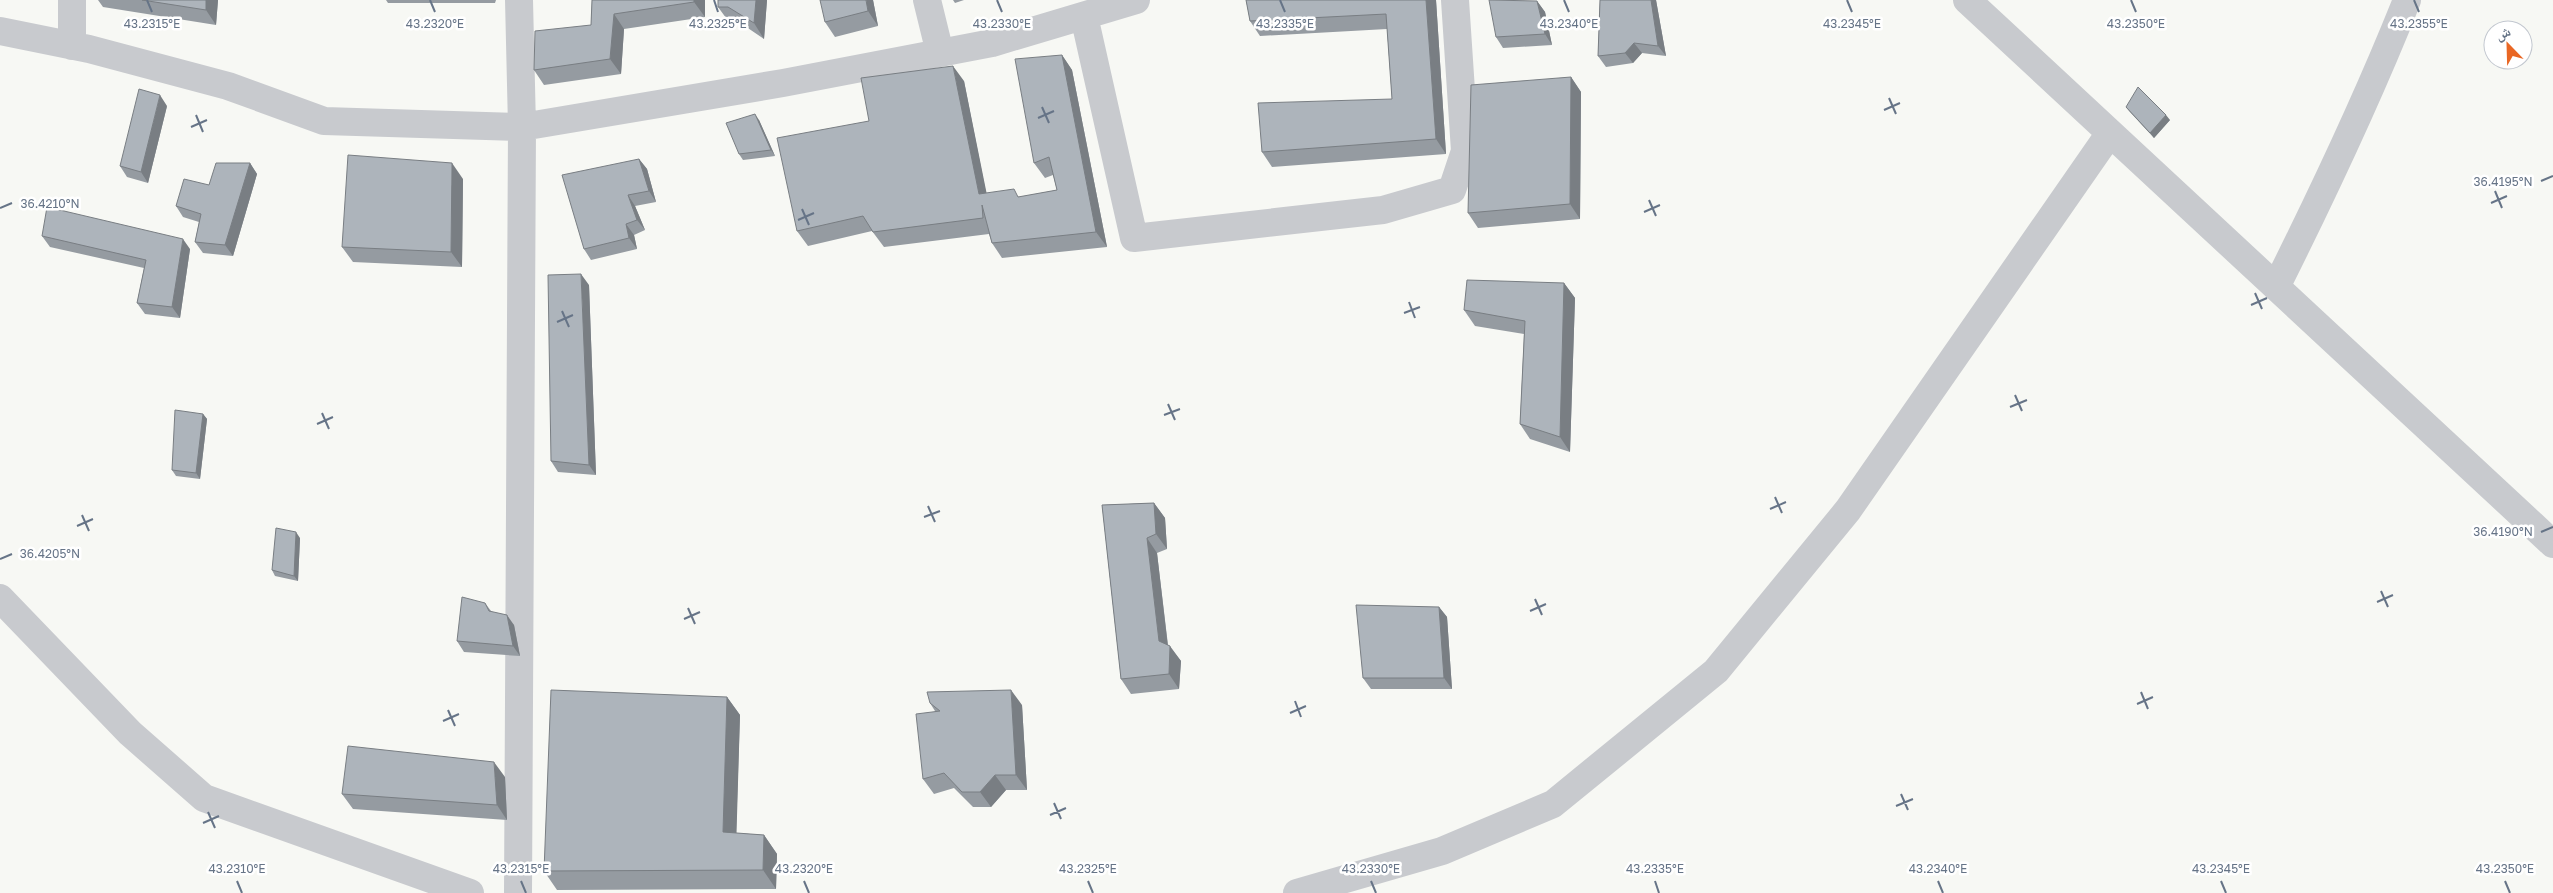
<svg xmlns="http://www.w3.org/2000/svg" width="2553" height="893" viewBox="0 0 2553 893" font-family="'Golos Text','Noto Naskh Arabic',sans-serif">
<rect width="100%" height="100%" fill="#f7f8f4"/>
<g fill="none" stroke-linecap="round" stroke-linejoin="round">
<path stroke="#c8cace" stroke-width="28" d="M927,0L940,53
M1967,0L2553,544
M1084,16L1134,238L1383,210L1452,190L1465,151L1455,0
M0,31L89,49L228,86L324,121L522,127L783,83L992,43L1136,0
M72,46V0
M2276,287C2323,193 2368,98 2407,0
M0,598L130,733L204,798L470,893
M518,893L522,127L519,0
M1297,893L1442,851L1553,804L1716,671L1848,510L2110,133"/>
</g>
<path fill="#959ba1" d="M98,0H218L216,25L103,7Z
M386,0H496L495,3H388Z
M592,0H705V17L624,29L621,74L544,85L534,70L591,25Z
M767,0L764,39L739,22H729L718,7Z
M873,0L878,26L835,37L825,22Z
M953,0H964L955,3Z
M1246,0H1436L1446,154L1272,167L1262,152L1392,99L1387,29L1260,36L1250,21Z
M1600,0H1656L1666,56L1642,53L1633,63L1606,67L1598,56Z
M1537,1L1545,12L1552,45L1503,48L1496,37Z
M1062,55L1072,70L1107,247L1002,258L992,243L989,234L884,247L872,231L808,246L797,231L869,121L964,81L986,193L1020,197L1057,190L1053,175L1045,178L1034,163Z
M1571,77L1581,92L1580,219L1478,228L1468,213Z
M167,106L148,183L127,177L120,166Z
M2126,107L2170,120L2154,138L2130,112Z
M759,120L775,156L743,160L739,154Z
M639,159L647,169L656,202L635,206L645,230L634,235L637,249L591,260L584,249Z
M250,163L257,174L233,256L203,253L195,242L199,222L183,217L176,206L209,185Z
M463,179L462,267L353,262L342,247Z
M42,236L190,249L180,318L145,314L137,303L144,268L50,247Z
M1564,283L1575,298L1570,452L1530,439L1520,424L1524,334L1475,326L1464,310Z
M589,285L596,475L558,472L551,461Z
M203,414L207,419L200,479L176,476L172,470Z
M1154,503L1165,518L1167,549L1157,553L1168,645L1181,661L1179,689L1131,694L1121,679L1102,505Z
M300,538L298,581L275,576L272,570Z
M485,603L491,611L514,625L520,656L464,652L457,641Z
M1439,607L1447,617L1452,689H1371L1363,678Z
M727,697L740,715L736,833L764,835L777,854L776,889L557,890L544,871Z
M930,703L1022,705L1027,790H1006L991,807H973L954,788L934,794L923,779L935,711Z
M505,777L507,820L353,809L342,794Z"/>
<path fill="#797e83" d="M206,0H218L216,25L206,10Z
M694,0H705V17L694,2Z
M756,0H767L764,39L754,23Z
M866,0H873L878,26L868,11Z
M1426,0H1436L1446,154L1436,139Z
M1651,0H1656L1666,56L1658,46Z
M1537,1L1545,12L1552,45L1545,34Z
M614,14L624,29L621,74L610,59Z
M1634,43L1642,53L1633,63L1625,53Z
M1062,55L1072,70L1107,247L1096,232Z
M953,66L964,81L990,210L979,194Z
M1571,77L1581,92L1580,219L1570,204Z
M160,95L167,106L148,183L141,172Z
M755,114L759,120L775,156L771,150Z
M2166,115L2170,120L2154,138L2150,133Z
M639,159L647,169L656,202L649,191Z
M250,163L257,174L233,256L225,245Z
M452,163L463,179L462,267L451,252Z
M628,195L635,206L645,230L637,220Z
M626,224L634,235L637,249L629,238Z
M183,239L190,249L180,318L172,307Z
M581,274L589,285L596,475L589,465Z
M1564,283L1575,298L1570,452L1560,437Z
M203,414L207,419L200,479L196,473Z
M1154,503L1165,518L1167,549L1156,534Z
M296,532L300,538L298,581L294,576Z
M1147,538L1157,553L1169,656L1159,641Z
M1439,607L1447,617L1452,689L1444,678Z
M507,615L514,625L520,656L513,646Z
M1170,646L1181,661L1179,689L1169,674Z
M1011,690L1022,705L1027,790L1016,775Z
M727,697L740,715L736,850L723,832Z
M494,762L505,777L507,820L497,805Z
M995,775L1006,790L991,807L980,792Z
M764,835L777,854L776,889L763,870Z"/>
<path fill="#adb4bb" stroke="#797e83" d="M142,0H206V10Z
M592,0H694V2L614,14L610,59L534,70L535,31L591,25Z
M718,0H756L754,23L728,7H718Z
M820,0H866L868,11L825,22Z
M1246,0H1426L1436,139L1262,152L1258,103L1392,99L1386,14L1250,21Z
M1489,0L1537,1L1545,34L1496,37Z
M1600,0H1651L1658,46L1634,43L1625,53L1598,56Z
M1062,55L1096,232L992,243L982,205L983,218L873,232L863,216L797,231L777,138L869,121L861,78L953,66L979,194L1014,189L1018,197L1057,190L1049,157L1034,163L1015,59Z
M1571,77L1570,204L1468,213L1471,85Z
M2138,87L2166,115L2150,133L2126,107Z
M139,89L160,95L141,172L120,166Z
M755,114L771,150L739,154L726,123Z
M348,155L452,163L451,252L342,247Z
M639,159L649,191L628,195L637,220L626,224L629,238L584,249L562,175Z
M216,163H250L225,245L195,242L201,214L176,206L184,179L209,185Z
M47,207L183,239L172,307L137,303L146,260L42,236Z
M581,274L589,465L551,461L548,275Z
M1467,280L1564,283L1560,437L1520,424L1525,321L1464,310Z
M175,410L203,414L196,473L172,470Z
M1154,503L1156,534L1147,538L1159,641L1170,646L1169,674L1121,679L1102,505Z
M276,528L296,532L294,576L272,570Z
M462,597L485,603L489,611L507,615L513,646L457,641Z
M1356,605L1439,607L1444,678H1363Z
M551,690L727,697L723,832L764,835L763,870L544,871Z
M1011,690L1016,775H995L980,792H962L944,773L923,779L916,714L940,711L930,703L927,692Z
M348,746L494,762L497,805L342,794Z"/>
<path fill="none" stroke="#667487" stroke-width="2" d="M147,0L152,12M430,0L435,12M714,0L718,12M997,0L1002,12M1280,0L1285,12M1564,0L1569,12M1847,0L1852,12M2131,0L2136,12M2414,0L2419,12M1889,98L1896,114M1042,107L1049,123M1884,110L1900,103M196,115L203,132M1038,118L1054,111M191,127L207,120M2541,181L2553,176M2495,191L2502,208M1649,200L1656,216M2491,203L2507,196M0,208L12,203M802,209L809,225M1644,212L1660,205M798,220L814,213M2255,293L2262,309M1409,302L1415,318M2251,305L2267,298M562,311L569,327M1404,313L1420,307M557,322L573,315M2015,395L2022,411M1168,404L1175,420M2010,407L2027,400M322,413L329,429M1164,415L1180,409M317,424L333,417M1775,497L1782,513M928,506L935,522M1770,509L1786,502M82,515L89,531M924,517L940,511M77,526L93,519M2541,532L2553,527M0,559L12,554M2381,591L2388,607M1535,599L1542,615M2377,602L2393,595M688,608L695,624M1530,611L1546,604M684,619L700,612M2141,692L2148,709M1295,701L1301,717M2137,704L2153,697M448,710L455,726M1290,713L1306,706M443,721L459,714M1901,794L1908,810M1054,803L1061,819M1896,806L1913,799M208,812L215,828M1050,815L1066,808M203,823L219,816M237,881L242,893M521,881L526,893M804,881L809,893M1088,881L1093,893M1371,881L1376,893M1655,881L1659,893M1938,881L1943,893M2221,881L2226,893M2505,881L2510,893"/>
<g font-size="12" text-anchor="middle" fill="#667487" stroke="#fff" stroke-width="5" stroke-linejoin="round" paint-order="stroke">
<text x="152" y="28">43.2315°E</text>
<text x="435" y="28">43.2320°E</text>
<text x="718" y="28">43.2325°E</text>
<text x="1002" y="28">43.2330°E</text>
<text x="1285" y="28">43.2335°E</text>
<text x="1569" y="28">43.2340°E</text>
<text x="1852" y="28">43.2345°E</text>
<text x="2136" y="28">43.2350°E</text>
<text x="2419" y="28">43.2355°E</text>
<text x="2503" y="186">36.4195°N</text>
<text x="50" y="208">36.4210°N</text>
<text x="2503" y="536">36.4190°N</text>
<text x="50" y="558">36.4205°N</text>
<text x="237" y="873">43.2310°E</text>
<text x="521" y="873">43.2315°E</text>
<text x="804" y="873">43.2320°E</text>
<text x="1088" y="873">43.2325°E</text>
<text x="1371" y="873">43.2330°E</text>
<text x="1655" y="873">43.2335°E</text>
<text x="1938" y="873">43.2340°E</text>
<text x="2221" y="873">43.2345°E</text>
<text x="2505" y="873">43.2350°E</text>
</g>
<g transform="translate(2508 45) rotate(337)"><circle r="24" fill="#ffffff" stroke="#c2c7cf"/>
<path d="M0-4L9 19L0 12L-9 19Z" fill="#e96724"/>
<text y="-8" font-size="14" font-weight="bold" text-anchor="middle" fill="#667487">ش</text>
</g>
</svg>
